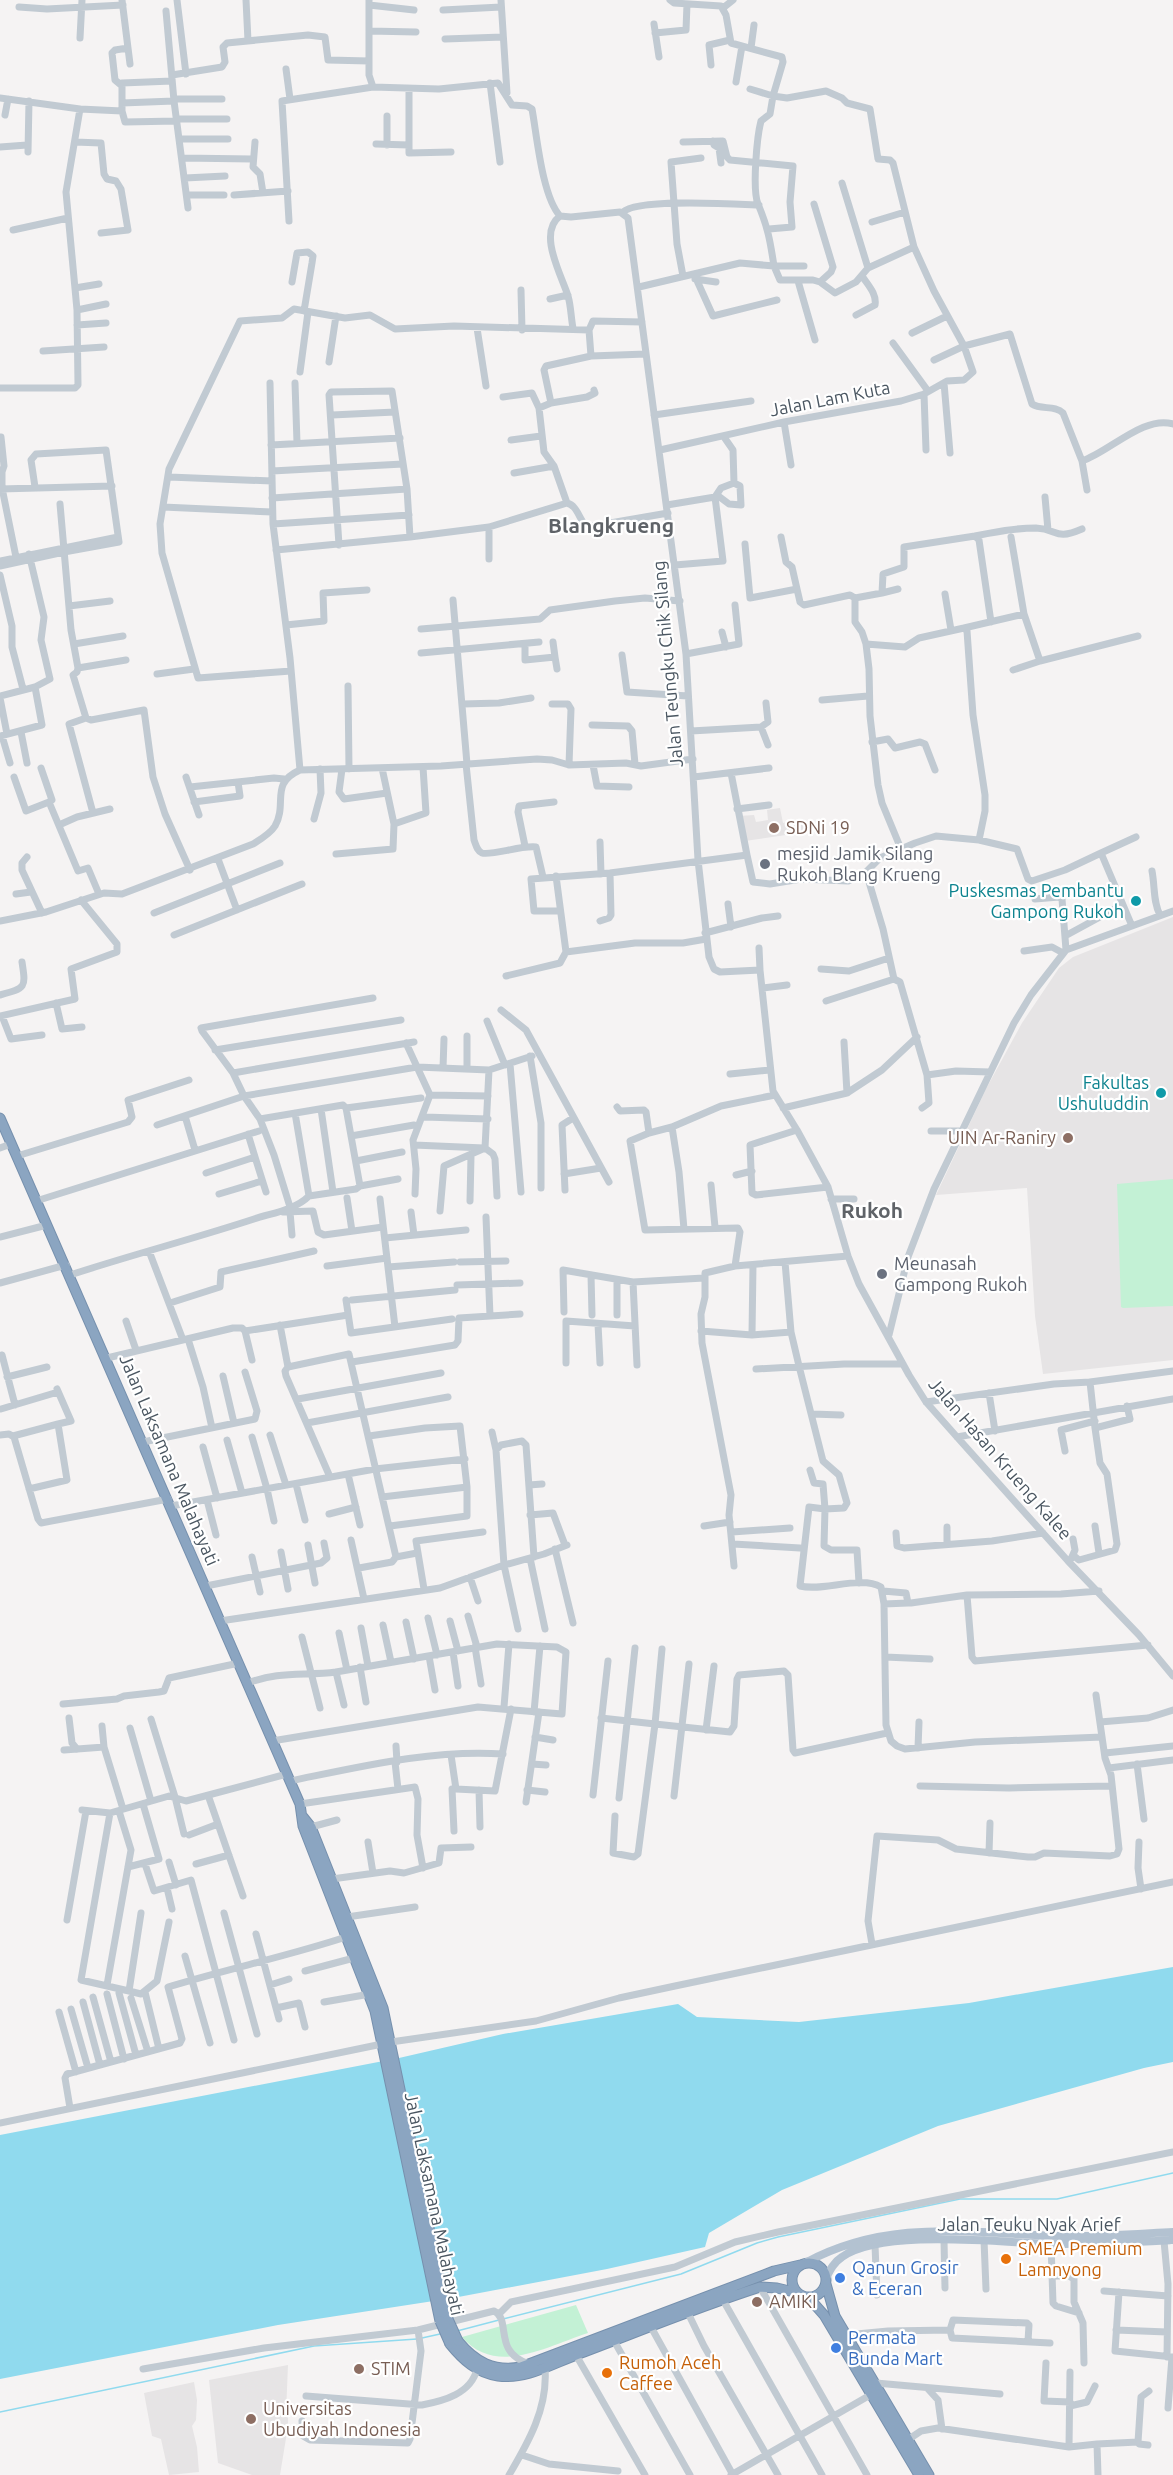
<svg xmlns="http://www.w3.org/2000/svg" width="1173" height="2475" viewBox="0 0 1173 2475" font-family="Ubuntu,sans-serif">
<rect width="100%" height="100%" fill="#f5f3f3"/>
<path fill="#e6e4e5" d="M780,808L783,823L804,819L806,832L745,841L739,816L754,815L756,822L768,820L767,810Z
M1173,917V1360L1043,1374L1035,1316L1027,1188L936,1195L986,1089L1022,1023L1059,968L1073,957Z
M288,2365L286,2413L288,2414V2426L280,2475H252L218,2463L209,2380Z
M194,2382L197,2400L196,2420L192,2426L197,2447L199,2472L169,2475L161,2439L152,2436L144,2393Z"/>
<path fill="#c3f1d5" d="M1173,1179V1306L1123,1308L1121,1307L1117,1184Z
M576,2305L588,2333C547,2346 496,2377 462,2337Z"/>
<path fill="#90daee" d="M1173,1967V2062L1144,2068L938,2126L782,2190L709,2233L705,2247L607,2269L453,2298L278,2325L0,2379V2135L399,2058L503,2034L678,2004L697,2017L799,2022L969,2003Z"/>
<g fill="none" stroke-linecap="round" stroke-linejoin="round">
<path stroke="#90daee" stroke-width="1.5" d="M503,2319L681,2274L757,2243L778,2237L960,2199H1057L1173,2173
M457,2331L499,2320
M422,2338L440,2334
M0,2412L314,2346L417,2339"/>
<g stroke="#7690ad" stroke-width="11">
<path id="highway" d="M0,1118L300,1804L303,1826L375,2011L440,2321
M303,1817L311,1827L383,2008L448,2319
M792 2280a17 17 0 1 1 34 0a17 17 0 1 1-34 0Z
M826,2284L835,2316L929,2475
M808,2297L824,2315L919,2475
M458,2341C475,2362 494,2372 521,2367L774,2271L800,2265
M450,2344C463,2360 477,2373 498,2376C525,2380 552,2364 576,2355C637,2332 698,2307 760,2287L777,2288L798,2293"/>
</g>
<path stroke="#c1cad2" stroke-width="7" d="M122,0L130,64
M177,0L186,74
M246,0L248,41
M369,0V75L373,87L439,89L498,83L512,105L527,106L532,109C537,136 542,196 560,216L571,217L620,212L628,218L686,654L698,860L709,957L714,969L720,972L760,970L773,1091L797,1130L828,1187L848,1256L859,1284L909,1375L926,1402L957,1437L1068,1561L1139,1635L1173,1676
M501,0L507,93
M670,0L674,3L721,6L726,15L731,43L782,57L783,62L773,96L750,89
M369,5L414,10
M19,7L47,9L123,5
M723,8L733,0
M443,10L501,7
M166,11L174,101L188,208
M654,24L659,57
M369,31L416,32
M655,33L686,30L687,4
M80,38L82,0
M445,39L503,37
M751,48L754,25
M711,65L709,45L730,40
M286,69L290,99
M172,75L222,67L225,62L223,47L227,43L308,35L325,37L328,60L369,61
M172,81L122,83V111L125,122L177,121
M736,82L742,46
M490,83L500,162
M121,85L115,80L112,53L115,50L128,48
M409,89V153L451,152
M0,98L80,109L122,111
M174,99H222
M122,103L174,101
M5,115L8,99
M387,116V145
M177,119H227
M180,139H228
M713,141L714,145L719,148L721,163
M75,142L101,143L104,174L107,179L116,181L121,189L128,230L101,233
M255,142L253,167L260,174L263,193
M683,142L723,141L727,157L730,160L793,166L790,202L792,227L769,229
M376,144L409,145
M0,147L27,145
M28,152L29,101
M182,158L252,159
M185,178L225,176
M842,183L868,268
M187,195H224
M234,195L288,191
M814,204L833,267L831,272L820,282
M623,212C637,198 735,204 759,205
M560,216C537,233 562,276 568,296C571,306 571,318 573,328
M289,221L282,101L373,87
M872,222L905,212
M13,230L68,218
M804,266H774C770,240 768,228 758,204C752,189 757,136 761,121L770,114L773,96L787,98L826,91L842,98L847,103L870,109L878,159L890,160L893,163L914,247
M694,274L713,316L777,300
M683,276L677,244L671,162L701,158
M695,279L716,282
M798,281L815,340
M292,282L297,253L308,252L313,256L312,263L304,311
M639,287L740,263L774,266L780,280H813L820,282L835,293L856,282L868,268L914,247L934,291L964,346L973,372L964,380L947,381L924,394L901,401L784,422L660,450
M75,288L99,284
M521,290L522,330
M550,299L568,295
M77,310L106,304
M856,315L875,305C877,294 868,285 862,276
M77,325L106,323
M477,328L486,386
M589,330L593,321L642,322
M912,333L947,316
M893,343L928,391
M43,351L104,347
M646,354L591,356L546,366L544,370L551,403L539,408L544,452L554,466L567,503C578,506 579,520 587,527L668,513
M934,360L964,346L1010,334L1032,404C1041,410 1055,405 1063,413L1082,461L1087,490
M329,362L336,316
M300,372L308,312
M270,383L273,524L290,658L300,770
M295,383L297,443
M944,383L950,453
M0,388H75L78,385L77,310L66,192L80,109
M924,394L926,450
M503,397L532,393L539,408
M551,403L587,397L595,393L594,390
M332,415L395,412
M654,415L751,401
M784,422L791,465
M1,437L4,466L2,472V488L17,562
M724,437L733,450L734,483
M511,440L541,436
M271,445L400,438
M1082,461C1109,452 1144,415 1173,424
M272,471L403,464
M514,473L554,466
M169,477L272,481
M0,489L112,486
M1045,497L1048,530
M272,498L407,489
M60,504L71,630L78,668L77,672L73,675L86,718L91,720L144,710L153,777L165,814L190,870
M667,505L715,497L721,488L734,483L740,486L741,505L729,504L717,495
M163,507L272,512
M273,524L409,515
M975,536C995,532 1015,528 1036,528C1059,529 1054,541 1082,529
M745,544L750,598L797,589L792,567L786,562L781,537
M339,545L329,395L331,392L392,391L407,489L410,537
M276,550L410,537L489,527L567,503
M489,559V527
M0,561L118,537
M675,565L723,561L715,497
M0,566L64,552L119,542L106,450L36,454L31,460L35,487
M0,575L12,626V647L23,689
M797,589L800,602L804,605L850,595L855,598
M882,593L898,589
M945,594L951,630
M453,600L467,764
M69,606L110,601
M1024,614L1040,661L1138,636
M286,625L324,621L323,593L367,590
M964,628L1024,614L1011,537
M421,629L540,619L550,610L615,601L645,598L680,601
M722,632L726,647
M74,644L123,636
M525,644V660L555,657L553,642
M866,644L905,647L919,638L964,628L967,631L973,715L985,795V811L979,840
M421,653L539,642
M686,654L739,644L735,605
M622,655L627,692L688,696
M555,657L557,669
M78,668L126,660
M1013,670L1040,661
M291,671L198,678L162,553L160,524L169,469L240,321L282,318L294,309L345,318L370,315L395,329L454,326L589,330L591,356
M157,674L194,669
M348,686L349,769
M0,696L35,687L50,679L41,640L44,617L29,554
M0,698L7,734
M822,700L868,696
M463,704L499,703L531,698
M552,704H568L571,709L569,765
M86,718L69,724L93,813
M592,725L628,726L632,731L635,764
M761,727L768,722L766,703
M691,731L761,727L768,745
M21,732L27,763
M0,736L42,725L35,687
M2,736L10,763
M872,742L888,739L895,748L920,742L925,744L935,770
M466,764L474,840C476,845 477,851 482,853C491,856 522,845 536,847L543,877
M593,765L597,786L629,787
M41,768L52,800L49,802
M382,768L394,824
M342,769L339,792L344,799L387,793
M14,777L26,811L49,802L78,871L88,868L99,894
M186,777L199,815
M694,777L769,768
M190,787L274,778L284,779
M194,802L240,796L238,782
M737,809L769,805
M314,819L321,793L320,769
M59,825L77,817L110,809
M600,842L601,874
M525,846L518,812L519,806L554,802
M901,849L882,803L878,785L870,716L869,669L866,644L862,632L855,622V598L882,593L883,574L904,567V547L975,536L979,540L991,622
M1101,853L1136,837
M336,854L393,849L394,824L426,813L423,767
M747,855L753,882L770,884L801,879L848,881L866,872L880,858L915,843L936,836L979,840L1017,849L1028,879L1032,881L1065,870L1101,853L1132,926
M27,857L22,863V870L42,913
M218,859L237,910
M1152,871C1155,886 1153,902 1160,915
M866,872L883,929L894,979L900,982L927,1075L929,1103L922,1108
M16,894L31,892
M1035,899L1059,897L1062,899L1066,950
M728,904L731,927
M560,911H534L531,879L610,873L747,855L731,773
M154,913L280,863
M0,921L46,912L104,893L122,894L253,844C261,839 270,834 275,826C288,803 269,784 300,770L441,766L537,759L552,760L569,765L626,763L641,766L693,759
M600,921L609,918L611,915L610,873
M705,933L762,918L778,916
M174,935L302,884
M1065,936L1122,905
M759,948L760,970
M1024,951L1052,947L1063,953
M566,952L635,943H683L706,939
M821,969L849,971L889,958
M506,976L560,963L566,952L556,876
M763,988L787,985
M0,995C26,988 26,988 22,962
M826,1001L894,979
M56,1003L62,1029L82,1027
M501,1010L526,1030L609,1182
M0,1016L75,999L71,969L117,952V944L81,900
M2,1016L11,1039L42,1035
M487,1021L505,1065
M467,1036V1068
M844,1042L847,1093
M406,1043L430,1095L413,1140L416,1169L415,1194
M215,1050L401,1020
M530,1056L541,1123V1188
M510,1064L521,1192
M443,1068L444,1039
M233,1073L414,1042
M730,1074L770,1070
M927,1075L956,1071L990,1072
M430,1095L488,1096
M617,1107L620,1111L644,1110L646,1112L649,1133L630,1141L645,1230L738,1228L740,1232L735,1266
M783,1108L847,1093L882,1070L917,1037
M321,1109L333,1192
M185,1116L195,1150
M424,1117L488,1119
M260,1119L343,1105L346,1108L421,1098
M157,1125L244,1096L417,1067L489,1070
M797,1130L750,1145L752,1193L756,1195L828,1187
M931,1131H962
M649,1133L672,1127
M351,1136L414,1125
M414,1145L484,1148
M0,1148L11,1144
M485,1148L489,1070L532,1056
M485,1148L493,1154L495,1159L497,1196
M17,1156L128,1122L132,1117L128,1100L189,1080
M255,1157L266,1192
M356,1161L402,1152
M206,1173L255,1157L248,1134
M564,1174L601,1168
M736,1175L752,1171
M711,1185L715,1227
M360,1186L398,1179
M565,1190L562,1125L573,1118
M219,1194L262,1181
M309,1196L356,1189L360,1186L346,1108
M347,1198L352,1231
M380,1199L395,1327
M831,1199H854
M36,1201L259,1131
M470,1201L471,1156
M290,1207L274,1155L260,1119L244,1096L233,1073L202,1031L201,1028L373,998
M440,1211L444,1166L485,1148
M283,1212L313,1211L318,1232L324,1235L383,1227
M290,1212L292,1235
M411,1212L414,1235
M486,1217L490,1316
M684,1229L679,1172L672,1127L721,1106L775,1095
M0,1237L47,1225
M385,1238L466,1230
M149,1251L183,1340
M460,1262L506,1261
M785,1262L791,1332L799,1366L823,1461L839,1475L847,1503L844,1508L825,1509L824,1546L831,1550H857L859,1583
M327,1266L387,1258
M388,1267L454,1262
M70,1275C131,1255 193,1239 254,1219C272,1213 295,1210 309,1196L295,1113
M591,1275L592,1315
M633,1282L637,1365
M0,1283L66,1265
M457,1285L520,1283
M346,1300L351,1333L452,1319
M352,1300L455,1290
M170,1303L220,1287L221,1272L314,1251
M564,1312L563,1270L633,1282L704,1278
M617,1315V1280
M126,1321L136,1350
M598,1324L600,1363
M280,1325L288,1367L285,1371L286,1376L330,1477
M245,1331L252,1360
M701,1331L752,1335L753,1265
M752,1335L791,1332
M889,1335L908,1257L934,1189L1014,1023L1031,995L1066,950L1173,911
M188,1339L203,1387L212,1428
M2,1355L15,1405
M107,1358L233,1328H242L245,1331L348,1315
M352,1362L455,1345L458,1341L459,1318L520,1314
M566,1363V1321L635,1326
M288,1367L349,1354L396,1557L392,1562L359,1568
M756,1369L844,1364H903
M223,1376L234,1423
M7,1377L47,1367
M1090,1382L1173,1371
M57,1389L71,1421L58,1424
M989,1393L995,1431
M298,1399L441,1373
M926,1402L1054,1384L1090,1382L1095,1428
M1,1409L58,1392
M812,1414L841,1415
M307,1423L448,1397
M492,1432L496,1450
M0,1435L9,1434L14,1437L38,1519L41,1523L168,1499
M270,1435L286,1485
M13,1436L58,1424L67,1480L29,1489
M369,1436L425,1428L460,1426L467,1487V1516L390,1526
M252,1437L267,1489L274,1521
M957,1437L1173,1399
M227,1440L242,1493
M143,1442L255,1419L257,1411L245,1372
M203,1447L217,1498
M1065,1451L1061,1430L1095,1421
M810,1470L814,1483L823,1484L825,1509L809,1507L800,1586C823,1592 860,1575 881,1587L884,1604L886,1725L891,1741L897,1746L905,1749L975,1742L1102,1737
M348,1474L360,1525
M296,1484L305,1520
M529,1485L542,1484
M382,1497L467,1487
M207,1500L216,1535
M171,1506L375,1469L465,1459
M329,1514L356,1507
M530,1515L553,1513L565,1545
M704,1526L730,1522
M1095,1526L1099,1553
M947,1527V1544
M732,1532L790,1528
M896,1533L897,1546L904,1548L992,1541L1043,1533
M351,1540L364,1599
M733,1544L800,1548
M308,1545L315,1583
M555,1549L573,1623
M281,1552L288,1589
M1074,1556L1079,1560L1115,1550L1117,1544L1107,1474L1100,1463L1095,1428L1130,1419L1127,1406
M252,1557L260,1592
M396,1557L417,1553
M530,1558L545,1629
M1071,1559L1075,1550L1073,1539
M734,1566L729,1515L731,1495L702,1343L701,1314L705,1297V1273L735,1266L848,1256
M470,1577L478,1601
M206,1586L321,1563L327,1558L324,1543
M424,1589L416,1541L483,1532
M883,1591L906,1593L908,1603H911L967,1595L1061,1594L1099,1591
M967,1595L972,1657L975,1661L1148,1645
M884,1604L908,1603
M468,1616L477,1647
M428,1618L437,1655
M220,1621L440,1588L501,1566L544,1554L567,1545
M450,1621L458,1651
M406,1622L414,1659
M383,1625L391,1662
M361,1628L368,1666
M518,1629L504,1565L496,1450L501,1445L522,1441L526,1445L534,1557
M339,1633L347,1670
M302,1637L320,1708
M475,1647L481,1684
M662,1649L655,1724L730,1732L734,1726L737,1679L739,1675L784,1671L788,1675L793,1750L795,1753L887,1733
M453,1652L458,1686
M429,1656L435,1690
M885,1657L930,1659
M360,1667L366,1702
M336,1672L344,1705
M248,1683C278,1671 305,1676 336,1672L497,1644L557,1647L566,1652L562,1714L478,1707L272,1741
M63,1704L117,1699L124,1696L159,1692L164,1691L169,1678L239,1663
M504,1707L509,1644
M534,1712L540,1646
M69,1718L72,1743L77,1749
M601,1718L655,1724L638,1854L634,1857L613,1853L615,1816
M151,1719L175,1797L184,1834
M1100,1722L1148,1718L1173,1710
M102,1726L104,1747L123,1809
M130,1728L151,1801
M706,1730L714,1666
M535,1737L553,1740
M396,1746L397,1762
M918,1748L919,1722
M64,1750L104,1747
M1105,1753L1173,1746
M451,1755L456,1789L495,1791L511,1709
M395,1762L398,1789
M532,1764L546,1765
M1137,1764L1144,1819
M1109,1768L1173,1760
M290,1781C359,1767 433,1749 503,1754
M920,1786L1009,1788L1112,1786
M479,1790L480,1827
M527,1790L545,1792
M208,1795L243,1896
M593,1795L608,1661
M674,1796L689,1664
M619,1798L635,1648
M526,1802L539,1712
M300,1804L415,1787L418,1799L417,1835L423,1868
M82,1810L110,1813L169,1796L186,1801L287,1774
M110,1813L81,1980L129,1991L141,1913
M311,1827L337,1820
M454,1831L452,1789H456
M189,1835L218,1824
M368,1842L373,1873
M1139,1842L1138,1868L1141,1889
M989,1853L990,1823
M169,1862L176,1885
M145,1864L154,1891L191,1880L234,2040
M196,1864L229,1855
M128,1867L159,1859L143,1804
M332,1879L390,1871L404,1873L439,1863L441,1848L471,1847
M167,1888L172,1909
M224,1913L257,2034
M347,1917L415,1907
M67,1920L86,1811
M256,1934L279,2019
M872,1944L868,1921L877,1836L938,1840L956,1849L1028,1857H1035L1044,1853L1110,1856L1117,1854L1119,1849L1111,1775L1105,1758L1096,1695
M185,1956L210,2043
M305,1971L354,1958
M107,1985L131,1850L119,1811
M270,1985L289,1979
M129,1991L141,1994L157,1981L169,1922
M145,1992L159,2049
M119,1993L136,2055
M107,1994L124,2059
M93,1997L111,2062
M131,1998L148,2052
M83,2002L100,2065
M324,2002L370,1994
M276,2008L299,2003L305,2027
M71,2009L88,2068
M59,2012L76,2072
M391,2042L536,2021L619,1998L675,1986L1173,1882
M70,2108L65,2078L67,2074L180,2043L182,2039L168,1987C227,1969 288,1956 346,1937
M0,2123L382,2044
M944,2240L945,2288
M984,2240L986,2289
M1164,2241L1168,2284L1167,2357
M1051,2244L1053,2303L1056,2306L1079,2313
M875,2245L877,2295
M1052,2276H1069L1074,2279V2302L1083,2323L1084,2363
M760,2287L867,2475
M1104,2291L1168,2296
M1119,2292L1115,2351L1173,2357
M723,2300L822,2475
M688,2313L704,2346L778,2475
M499,2314L511,2302L675,2267L735,2242L778,2232L1173,2152
M651,2327L733,2475
M950,2330L953,2320L1027,2323L1029,2325L1028,2341
M1116,2330L1167,2332
M846,2335L888,2331L950,2330L952,2338L1050,2343
M613,2339L690,2475
M576,2355L645,2475
M1046,2363L1044,2401L1070,2402
M143,2369L264,2348L418,2330L494,2311C512,2319 492,2352 529,2364
M876,2383L1000,2394
M928,2389L938,2400L942,2429
M306,2396L422,2405C443,2401 471,2394 477,2369
M1070,2406L1087,2402L1095,2386
M1168,2408L1172,2357
M302,2421L303,2436L310,2440L408,2443L410,2439L421,2351L418,2330
M909,2439L921,2431L938,2428L1069,2447L1097,2444L1098,2475
M1138,2442L1139,2444L1148,2445
M1097,2444L1138,2442L1141,2397L1149,2391
M1069,2447L1070,2372
M522,2455L549,2464L618,2471
M509,2475C528,2443 548,2408 545,2369
M731,2475L872,2394"/>
<path stroke="#b3c2d1" stroke-width="8" d="M805,2263C888,2218 969,2233 1059,2236C1097,2237 1135,2234 1173,2232
M826,2278C830,2270 834,2262 842,2257C884,2228 1003,2243 1054,2244C1094,2244 1133,2242 1173,2240"/>
<use href="#highway" stroke="#8ba5c1" stroke-width="9"/>
<g stroke="#7690ad" stroke-width="11" stroke-linecap="butt">
<path id="highway-bridge" d="M448,2319L458,2341
M440,2321L450,2344"/>
</g>
<use href="#highway-bridge" stroke="#8ba5c1" stroke-width="9"/>
</g>
<g fill="#8d6e63" stroke="#fff" stroke-width="2">
<circle cx="774" cy="828" r="6"/>
<circle cx="1068" cy="1138" r="6"/>
<circle cx="757" cy="2302" r="6"/>
<circle cx="359" cy="2369" r="6"/>
<circle cx="251" cy="2419" r="6"/>
</g>
<g fill="#6b7280" stroke="#fff" stroke-width="2">
<circle cx="765" cy="864" r="6"/>
<circle cx="882" cy="1274" r="6"/>
</g>
<g fill="#0f9aa8" stroke="#fff" stroke-width="2">
<circle cx="1136" cy="901" r="6"/>
<circle cx="1161" cy="1093" r="6"/>
</g>
<g fill="#e8710a" stroke="#fff" stroke-width="2">
<circle cx="1006" cy="2259" r="6"/>
<circle cx="607" cy="2373" r="6"/>
</g>
<g fill="#3f7fe0" stroke="#fff" stroke-width="2">
<circle cx="840" cy="2278" r="6"/>
<circle cx="836" cy="2348" r="6"/>
</g>
<g text-anchor="middle" stroke-width="4.5" stroke-linejoin="round" paint-order="stroke">
<g font-size="18" fill="#4a5661" stroke="#fff">
<text transform="translate(830 399) rotate(-11)" y="6">Jalan Lam Kuta</text>
<text transform="translate(668 664) rotate(-95)" y="6">Jalan Teungku Chik Silang</text>
<text transform="translate(1000 1459) rotate(49)" y="6">Jalan Hasan Krueng Kalee</text>
<text transform="translate(169 1460) rotate(67)" y="6">Jalan Laksamana Malahayati</text>
<text transform="translate(434 2204) rotate(78)" y="6">Jalan Laksamana Malahayati</text>
<text x="1029" y="2231">Jalan Teuku Nyak Arief</text>
</g>
<g font-size="18" fill="#785e54" stroke="#fff" text-anchor="start">
<text x="786" y="834">SDNi 19</text>
<text x="1056" y="1144" text-anchor="end">UIN Ar-Raniry</text>
<text x="769" y="2308">AMIKI</text>
<text x="371" y="2375">STIM</text>
<text x="263" y="2415">Universitas<tspan x="263" dy="21">Ubudiyah Indonesia</tspan></text>
</g>
<g font-size="18" fill="#5b616d" stroke="#fff" text-anchor="start">
<text x="777" y="860">mesjid Jamik Silang<tspan x="777" dy="21">Rukoh Blang Krueng</tspan></text>
<text x="894" y="1270">Meunasah<tspan x="894" dy="21">Gampong Rukoh</tspan></text>
</g>
<g font-size="18" fill="#0d838f" stroke="#fff" text-anchor="end">
<text x="1124" y="897">Puskesmas Pembantu<tspan x="1124" dy="21">Gampong Rukoh</tspan></text>
<text x="1149" y="1089">Fakultas<tspan x="1149" dy="21">Ushuluddin</tspan></text>
</g>
<g font-size="18" fill="#c56008" stroke="#fff" text-anchor="start">
<text x="1018" y="2255">SMEA Premium<tspan x="1018" dy="21">Lamnyong</tspan></text>
<text x="619" y="2369">Rumoh Aceh<tspan x="619" dy="21">Caffee</tspan></text>
</g>
<g font-size="18" fill="#366cbe" stroke="#fff" text-anchor="start">
<text x="852" y="2274">Qanun Grosir<tspan x="852" dy="21">&amp; Eceran</tspan></text>
<text x="848" y="2344">Permata<tspan x="848" dy="21">Bunda Mart</tspan></text>
</g>
<g font-size="21" font-weight="bold" fill="#5f6368" stroke="#fff">
<text x="611" y="533">Blangkrueng</text>
<text x="872" y="1218">Rukoh</text>
</g>
</g>
</svg>
